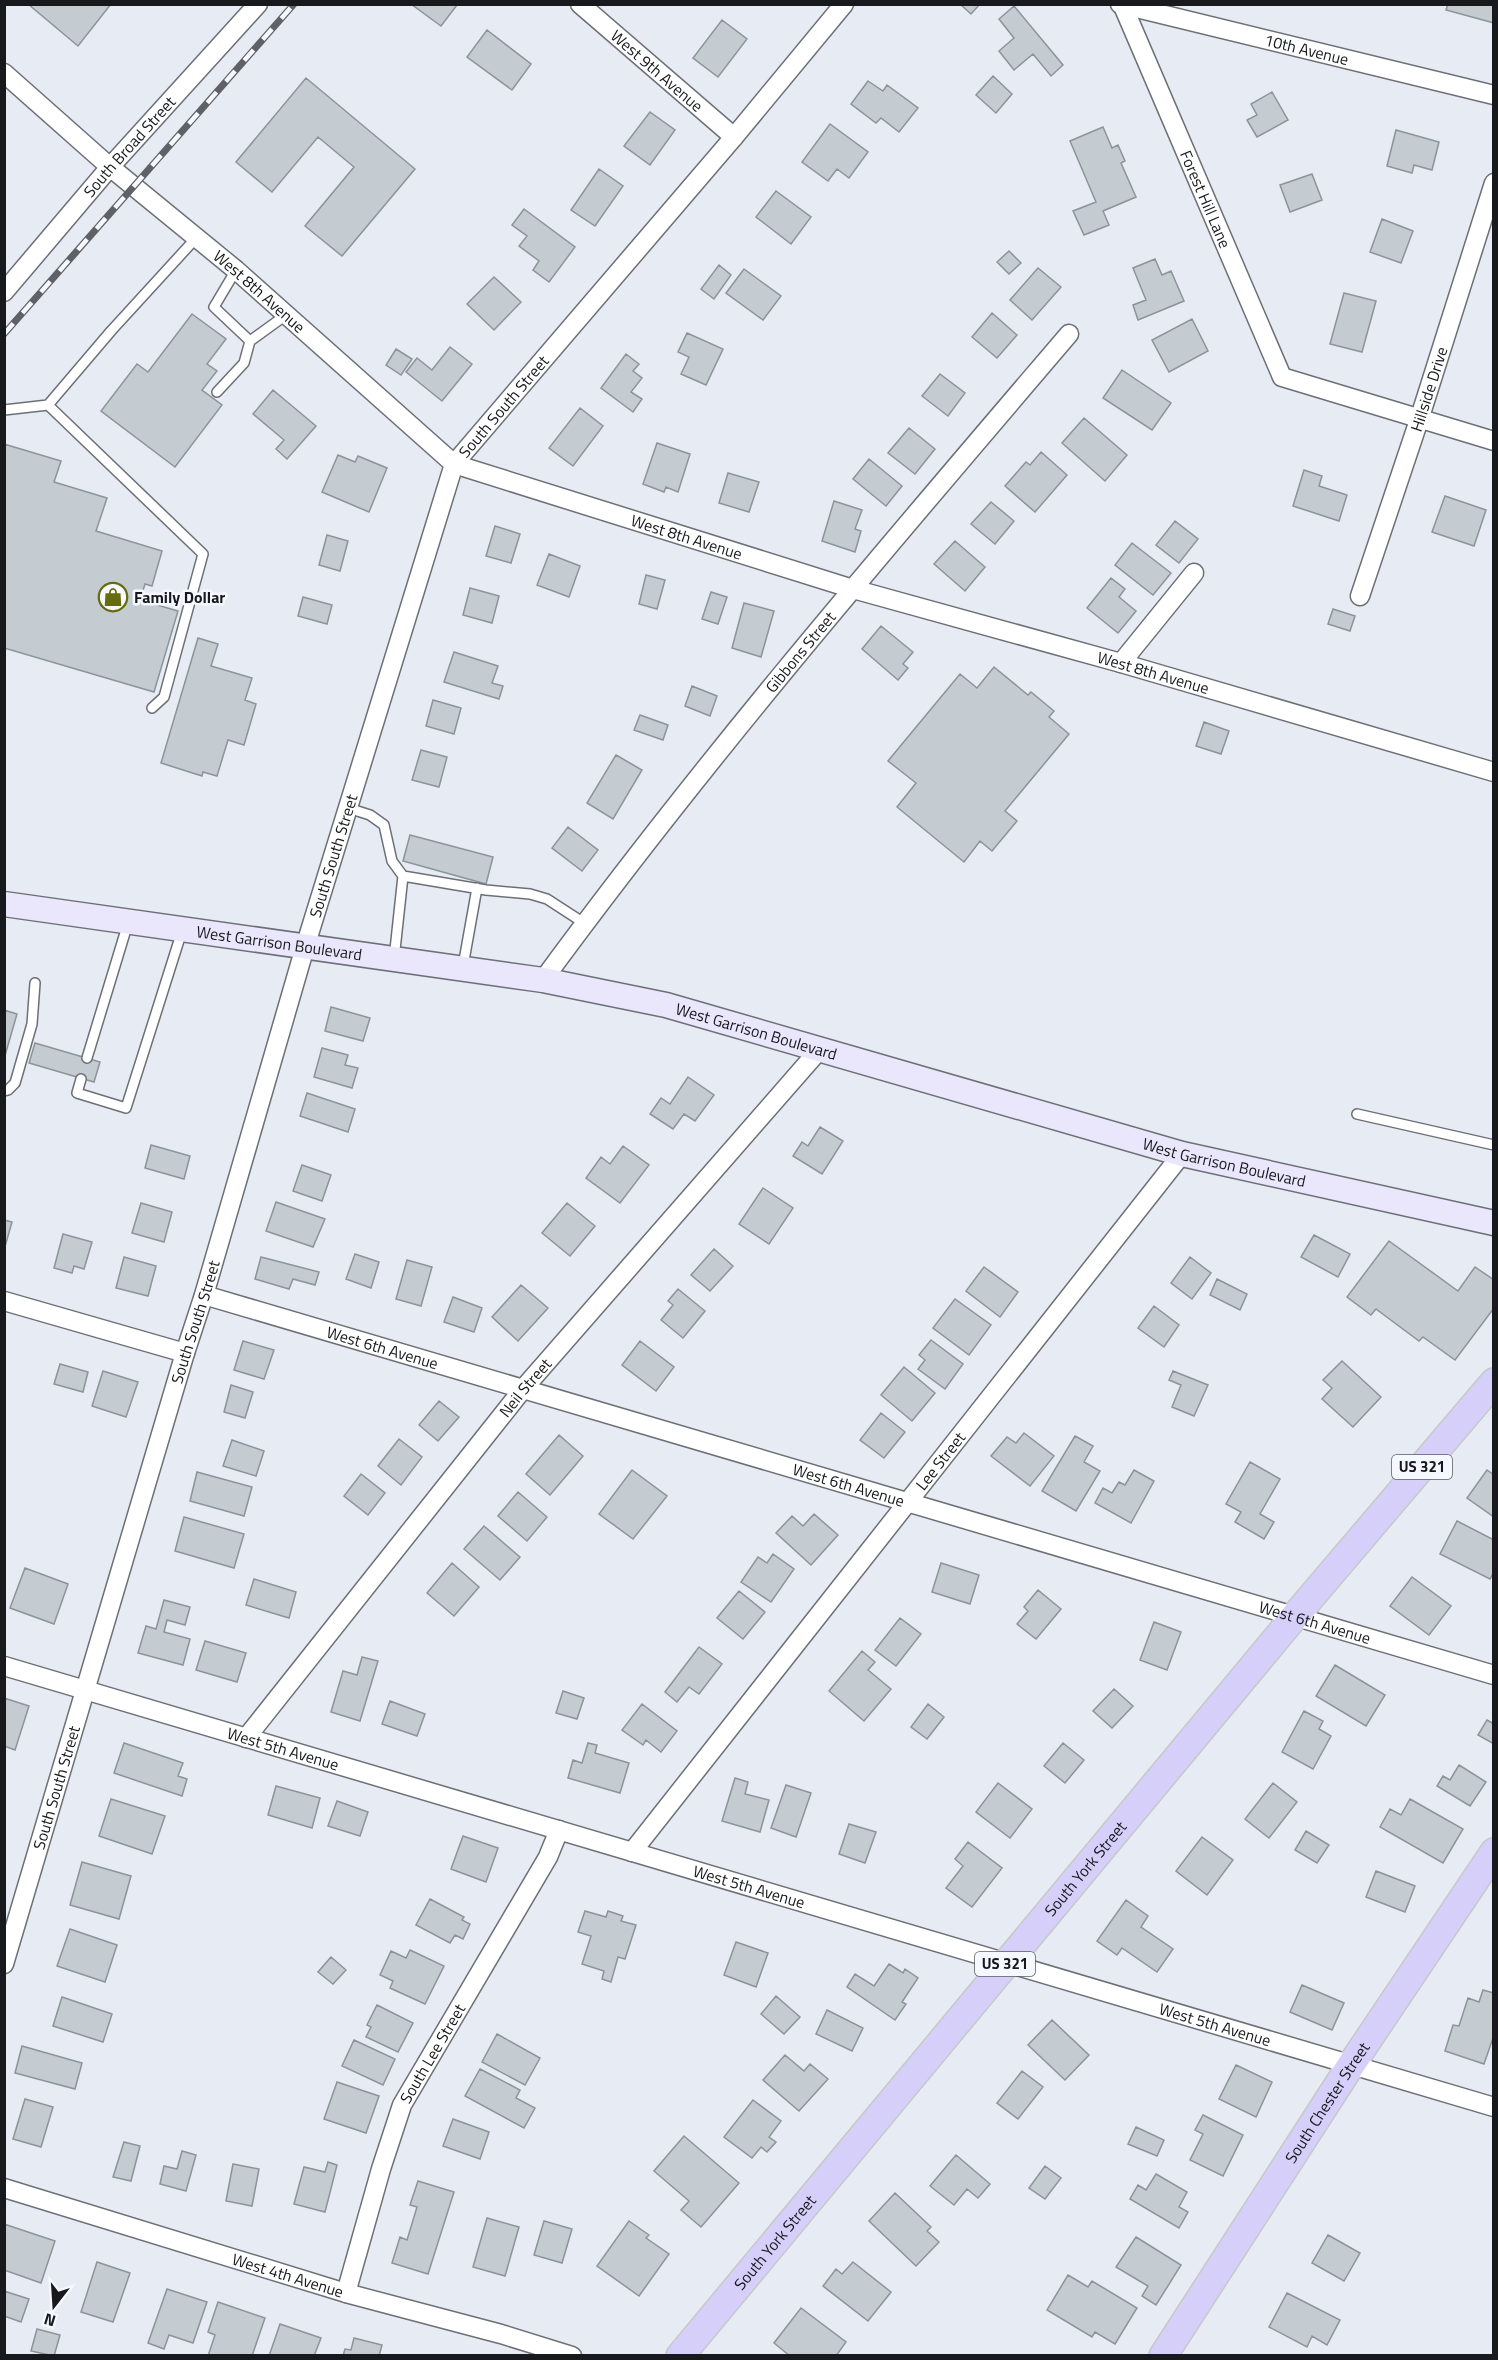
<svg xmlns="http://www.w3.org/2000/svg" width="1498" height="2360" viewBox="0 0 1498 2360" font-family="'Titillium Web',sans-serif">
<rect width="100%" height="100%" fill="#e7ebf3"/>
<path fill="#c4ccd1" stroke="#8c9499" stroke-width="1.5" d="M28,4H111L78,46Z
M411,4H456L457,5L441,26Z
M960,4H980L971,14Z
M1448,4H1494V23L1446,10Z
M1014,6L1063,65L1051,76L1033,54L1014,70L999,51L1014,38L999,19Z
M722,20L747,39L718,77L693,58Z
M487,30L531,64L512,90L467,57Z
M993,76L1012,94L996,113L976,95Z
M306,78L415,169L342,256L305,226L354,167L318,137L272,192L236,162Z
M868,81L883,91L887,85L918,108L899,132L881,118L876,123L851,104Z
M1272,92L1288,120L1257,137L1247,120L1257,115L1251,104Z
M650,112L675,130L650,165L624,146Z
M830,124L868,152L849,178L837,169L828,181L802,162Z
M1103,127L1112,148L1118,145L1125,161L1121,163L1136,197L1103,211L1109,225L1084,235L1073,211L1096,202L1070,141Z
M1396,130L1439,142L1432,170L1414,165L1412,173L1387,166Z
M599,169L623,186L595,226L571,210Z
M1312,174L1322,200L1290,212L1280,185Z
M776,191L811,217L791,244L756,217Z
M524,209L575,247L549,282L533,270L539,261L519,246L527,236L512,225Z
M1382,219L1413,231L1401,263L1370,252Z
M1009,251L1021,263L1009,274L997,262Z
M1155,259L1162,275L1171,271L1184,301L1138,320L1133,305L1146,300L1133,268Z
M719,265L731,275L714,299L701,289Z
M1038,268L1061,287L1032,320L1010,300Z
M744,269L781,296L763,320L726,293Z
M494,277L521,302L494,330L467,304Z
M1344,293L1376,301L1362,352L1330,344Z
M992,313L1017,335L997,358L972,337Z
M192,314L226,339L207,364L217,371L202,390L222,405L175,467L101,411L137,364L148,372Z
M1192,319L1208,351L1169,372L1152,340Z
M687,333L723,349L706,385L681,374L689,357L678,352Z
M450,347L472,364L442,401L406,372L417,358L432,370Z
M396,349L412,359L401,375L386,365Z
M626,354L639,364L633,371L642,378L631,392L642,399L633,412L601,388Z
M1122,370L1171,403L1152,430L1103,398Z
M940,374L965,393L948,416L922,396Z
M273,390L316,426L287,459L276,449L284,440L253,414Z
M580,408L603,426L573,466L549,448Z
M1084,418L1127,455L1105,481L1062,443Z
M909,428L935,449L915,474L888,453Z
M657,443L690,454L678,492L666,487L664,492L643,484Z
M4,444L61,461L54,482L107,498L96,531L162,551L152,586L145,584L140,600L178,611L154,692L4,648Z
M1041,452L1067,475L1035,512L1005,486L1026,462L1030,465Z
M338,455L355,462L358,456L387,468L369,512L322,492Z
M869,459L902,486L886,506L853,479Z
M1304,470L1322,476L1319,486L1347,495L1339,521L1293,506Z
M728,473L759,482L749,512L719,503Z
M1445,496L1486,510L1474,546L1432,532Z
M834,501L862,510L855,529L861,531L855,552L822,541Z
M991,502L1014,521L995,544L971,524Z
M1175,521L1198,539L1179,563L1156,545Z
M495,526L520,534L511,563L486,556Z
M327,535L348,541L340,571L319,565Z
M955,541L985,567L965,591L934,564Z
M1132,543L1171,573L1153,595L1115,565Z
M549,554L580,566L569,597L537,585Z
M646,575L665,580L657,609L639,604Z
M1111,578L1125,589L1119,597L1136,611L1118,633L1087,608Z
M470,588L499,596L492,623L463,615Z
M711,592L727,597L718,624L702,619Z
M303,597L332,605L327,624L298,616Z
M744,603L774,611L761,657L732,648Z
M1333,609L1355,616L1350,631L1328,624Z
M881,626L913,652L903,664L908,668L898,680L862,649Z
M198,638L218,644L211,666L252,678L245,700L256,704L244,745L228,740L217,776L203,772L202,776L161,763Z
M454,652L498,666L492,683L503,686L499,699L444,682Z
M994,667L1028,695L1031,692L1054,711L1049,717L1069,734L1005,811L1017,821L992,851L980,841L964,862L897,807L916,783L888,761L960,674L977,688Z
M692,686L717,696L710,716L685,706Z
M433,700L461,708L454,734L426,726Z
M640,715L668,725L663,740L634,730Z
M1204,722L1229,731L1221,754L1196,746Z
M421,750L447,757L439,787L412,780Z
M616,755L642,770L613,819L587,803Z
M568,827L598,850L582,871L552,848Z
M410,835L493,857L486,884L403,861Z
M331,1007L370,1018L363,1041L325,1031Z
M4,1010L17,1014L4,1059Z
M35,1043L100,1062L94,1082L29,1063Z
M322,1048L348,1055L345,1065L358,1068L352,1088L314,1077Z
M688,1077L714,1095L695,1121L684,1114L673,1129L650,1114L661,1098L670,1104Z
M307,1093L355,1109L348,1132L300,1116Z
M820,1127L843,1141L822,1174L793,1156L802,1142L808,1146Z
M151,1145L190,1156L184,1179L145,1168Z
M623,1146L649,1165L620,1203L586,1178L601,1157L610,1164Z
M302,1165L331,1175L322,1201L293,1191Z
M763,1188L793,1208L769,1244L739,1224Z
M276,1202L325,1219L313,1247L266,1231Z
M141,1203L172,1212L164,1242L132,1233Z
M567,1203L595,1226L570,1256L542,1233Z
M4,1220L12,1222L4,1250Z
M63,1234L92,1242L84,1269L74,1266L72,1273L54,1268Z
M1314,1235L1350,1254L1338,1277L1301,1257Z
M1389,1241L1458,1291L1475,1267L1494,1280V1308L1455,1360L1423,1337L1419,1341L1376,1309L1371,1315L1347,1297Z
M714,1249L733,1266L710,1291L691,1275Z
M355,1254L379,1262L371,1288L346,1279Z
M124,1257L156,1266L148,1296L116,1288Z
M261,1257L319,1272L315,1285L293,1279L289,1289L255,1279Z
M1190,1257L1211,1273L1192,1299L1171,1283Z
M407,1260L432,1267L421,1306L396,1299Z
M984,1267L1018,1292L1000,1317L966,1291Z
M1217,1279L1247,1294L1240,1310L1210,1295Z
M521,1285L548,1308L518,1341L492,1317Z
M678,1289L705,1311L683,1338L661,1320L673,1305L668,1301Z
M453,1297L482,1308L474,1332L444,1322Z
M955,1299L991,1325L969,1355L933,1328Z
M1154,1306L1179,1325L1164,1347L1138,1328Z
M931,1340L963,1364L945,1389L918,1369L925,1360L919,1355Z
M243,1341L274,1350L264,1379L234,1370Z
M640,1341L674,1367L656,1391L622,1365Z
M1342,1361L1381,1397L1353,1427L1322,1399L1332,1388L1323,1380Z
M60,1364L88,1372L83,1392L54,1384Z
M904,1367L935,1393L912,1421L881,1395Z
M103,1371L138,1382L126,1417L92,1406Z
M1173,1371L1208,1385L1194,1416L1172,1407L1181,1385L1169,1380Z
M231,1385L253,1392L245,1418L224,1412Z
M439,1401L459,1417L438,1441L419,1425Z
M881,1413L905,1432L884,1458L860,1440Z
M1024,1433L1054,1456L1030,1486L991,1456L1007,1437L1016,1443Z
M559,1435L583,1456L550,1495L526,1474Z
M1075,1436L1093,1446L1084,1462L1100,1471L1076,1511L1042,1491Z
M399,1439L422,1457L401,1485L378,1466Z
M232,1440L264,1451L256,1476L223,1466Z
M1250,1462L1280,1479L1260,1514L1274,1522L1264,1539L1235,1522L1241,1512L1226,1504Z
M632,1470L667,1496L633,1539L599,1514Z
M1134,1470L1154,1481L1131,1523L1095,1503L1103,1488L1112,1493L1119,1482L1125,1485Z
M1487,1470L1494,1475V1517L1467,1498Z
M197,1472L252,1487L244,1516L190,1501Z
M361,1474L385,1493L368,1515L344,1496Z
M518,1492L547,1517L527,1541L498,1516Z
M814,1514L838,1535L811,1565L776,1533L792,1516L803,1526Z
M184,1517L244,1534L234,1568L175,1551Z
M1457,1521L1494,1540V1572L1490,1579L1440,1554Z
M484,1526L520,1557L500,1580L464,1549Z
M773,1554L794,1569L771,1602L741,1582L758,1557L767,1563Z
M452,1563L479,1587L454,1616L427,1593Z
M941,1563L979,1575L970,1604L932,1592Z
M25,1568L68,1584L54,1624L10,1608Z
M1412,1577L1451,1606L1429,1635L1390,1606Z
M254,1579L296,1592L289,1618L246,1605Z
M1038,1590L1061,1609L1036,1639L1017,1624L1028,1611L1024,1607Z
M739,1591L765,1612L743,1639L717,1618Z
M164,1600L190,1607L185,1625L167,1620L164,1632L190,1639L183,1665L138,1653L146,1626L156,1629Z
M900,1618L921,1634L896,1666L875,1650Z
M1154,1622L1181,1632L1167,1670L1140,1660Z
M205,1641L246,1653L237,1682L196,1670Z
M699,1647L722,1664L699,1694L689,1687L677,1702L665,1692Z
M862,1651L875,1662L868,1670L891,1689L864,1721L829,1691Z
M362,1657L378,1661L360,1721L331,1712L343,1671L357,1675Z
M1335,1665L1385,1695L1366,1726L1316,1696Z
M1114,1689L1133,1706L1112,1728L1093,1711Z
M563,1691L584,1698L577,1719L556,1713Z
M4,1698L29,1706L15,1750L4,1746Z
M390,1701L425,1714L417,1736L382,1724Z
M642,1704L677,1731L661,1752L646,1740L643,1745L622,1730Z
M928,1704L944,1717L927,1739L911,1727Z
M1304,1711L1323,1721L1319,1729L1331,1736L1313,1769L1282,1752Z
M1487,1720L1494,1724V1744L1478,1735Z
M124,1743L183,1763L178,1776L187,1779L182,1796L114,1773Z
M588,1743L597,1745L595,1753L629,1763L620,1793L568,1778L573,1760L582,1763Z
M1063,1743L1084,1760L1065,1783L1044,1766Z
M1459,1765L1486,1782L1470,1806L1437,1786L1443,1776L1450,1780Z
M735,1778L748,1782L745,1794L769,1800L760,1832L722,1821Z
M998,1783L1032,1809L1010,1838L976,1812Z
M1273,1783L1297,1802L1269,1838L1245,1819Z
M786,1785L811,1793L796,1837L771,1828Z
M276,1786L320,1798L312,1828L268,1815Z
M111,1799L165,1816L152,1854L99,1836Z
M1410,1799L1463,1829L1443,1863L1380,1827L1390,1809L1401,1815Z
M337,1801L368,1812L360,1836L328,1826Z
M849,1824L876,1832L865,1863L839,1854Z
M1306,1831L1329,1845L1317,1863L1295,1850Z
M463,1836L498,1848L486,1882L451,1869Z
M1202,1837L1233,1860L1207,1895L1176,1871Z
M968,1842L1002,1868L972,1907L946,1888L963,1866L955,1859Z
M82,1862L131,1876L119,1919L70,1905Z
M1376,1871L1415,1886L1405,1912L1366,1897Z
M430,1899L464,1917L462,1920L470,1924L463,1939L455,1935L450,1943L416,1925Z
M1126,1900L1148,1916L1141,1927L1173,1949L1157,1972L1122,1948L1117,1955L1097,1941Z
M585,1911L606,1917L608,1911L623,1916L621,1921L636,1925L625,1959L618,1957L611,1982L602,1979L604,1971L582,1964L591,1936L578,1932Z
M70,1929L117,1945L105,1982L57,1966Z
M736,1942L768,1953L756,1987L724,1975Z
M410,1950L444,1966L425,2004L390,1988L393,1981L380,1975L391,1951L406,1958Z
M331,1957L346,1970L333,1984L318,1972Z
M889,1964L903,1973L905,1969L918,1978L902,2002L906,2004L895,2020L847,1987L855,1974L874,1986Z
M1302,1985L1344,2003L1332,2030L1290,2012Z
M1483,1990L1494,1993V2035L1484,2064L1445,2051L1453,2025L1459,2026L1468,1998L1479,2002Z
M776,1996L800,2017L784,2034L761,2014Z
M62,1997L112,2014L103,2042L53,2026Z
M377,2005L413,2023L398,2052L366,2037L371,2027L367,2025Z
M827,2010L863,2028L852,2051L816,2034Z
M1052,2020L1089,2055L1065,2080L1028,2045Z
M497,2034L540,2058L525,2085L482,2062Z
M354,2040L395,2059L383,2085L342,2066Z
M22,2046L82,2063L75,2089L15,2073Z
M785,2055L804,2071L810,2064L828,2079L799,2111L763,2080Z
M1236,2065L1272,2082L1256,2117L1219,2099Z
M480,2069L520,2090L516,2098L535,2108L524,2128L465,2096Z
M1022,2071L1043,2087L1018,2119L997,2103Z
M337,2082L379,2096L366,2133L324,2119Z
M25,2099L53,2107L41,2147L13,2139Z
M753,2100L781,2121L769,2137L776,2142L767,2152L761,2147L752,2158L724,2137Z
M1203,2115L1243,2135L1223,2176L1190,2160L1203,2134L1195,2130Z
M453,2119L489,2132L480,2159L443,2146Z
M1136,2127L1164,2140L1157,2156L1128,2144Z
M684,2136L739,2183L701,2227L681,2210L689,2201L654,2171Z
M124,2142L140,2146L131,2181L113,2177Z
M182,2151L196,2155L186,2191L160,2184L164,2166L177,2169Z
M956,2155L990,2184L978,2198L967,2189L954,2205L930,2186Z
M328,2162L337,2165L325,2212L294,2204L304,2167L325,2172Z
M233,2164L259,2169L252,2206L226,2201Z
M1045,2166L1061,2178L1045,2199L1029,2188Z
M1156,2174L1187,2192L1179,2207L1188,2212L1179,2228L1130,2199L1138,2185L1146,2190Z
M418,2181L454,2192L428,2274L392,2263L400,2237L407,2240L417,2207L410,2205Z
M895,2193L931,2227L927,2231L939,2242L916,2266L869,2221Z
M487,2218L519,2227L505,2276L473,2267Z
M544,2221L572,2229L562,2263L534,2255Z
M629,2221L649,2235L646,2238L669,2254L639,2296L597,2266Z
M4,2224L55,2241L41,2283L4,2270Z
M1328,2235L1360,2253L1344,2281L1312,2263Z
M1136,2237L1181,2265L1156,2305L1142,2296L1148,2286L1116,2267Z
M97,2262L130,2273L113,2322L81,2312Z
M853,2262L891,2292L868,2321L823,2286L836,2269L842,2274Z
M1068,2275L1088,2287L1092,2281L1137,2308L1115,2344L1095,2332L1092,2337L1047,2310Z
M167,2289L207,2302L193,2343L169,2335L164,2349L148,2343Z
M4,2291L29,2299L21,2322L4,2316Z
M1287,2293L1340,2320L1327,2345L1312,2336L1307,2347L1269,2327Z
M218,2302L265,2318L252,2356H208L215,2335L208,2332Z
M801,2308L846,2342L836,2356H790L774,2343Z
M280,2324L321,2338L314,2356H269Z
M37,2329L60,2335L54,2356L31,2351Z
M354,2338L382,2345L379,2356H343L345,2349L351,2350Z"/>
<g fill="none" stroke-linecap="round" stroke-linejoin="round">
<g stroke="#6c7076" stroke-width="12">
<path id="service" d="M236,270L214,307L250,341L286,315
M217,392L244,363L250,341
M48,405L111,331L197,237
M4,410L48,405L203,554L164,697L152,708
M348,808L370,815L384,825L392,861L403,876L486,890L530,894L547,899L584,923
M394,959L403,876
M463,966L477,888
M87,1058L128,923
M81,1079L77,1093L126,1108L182,931
M4,1091L8,1090L15,1083L32,1024L35,983
M1357,1114L1494,1145"/>
</g>
<g stroke="#6c7076" stroke-width="21">
<g id="minor">
<path id="s1" d="M580,4L734,137"/>
<path id="s2" d="M1120,4L1494,95"/>
<path id="s3" d="M1123,6L1282,377L1494,441"/>
<path id="s4" d="M4,73L110,167L236,270L454,464L853,589L1121,663L1494,772"/>
<path id="s5" d="M4,292L110,167L258,4"/>
<path id="s6" d="M1360,596L1419,420L1494,183"/>
<path d="M1121,663L1194,573"/>
<path id="s7" d="M543,980C707,756 889,545 1069,334"/>
<path id="s8" d="M204,1295L1494,1675"/>
<path d="M4,1301L185,1353"/>
<path id="s9" d="M4,1666L1494,2107"/>
<path id="s10" d="M246,1738L523,1389L820,1049"/>
<path id="s11" d="M632,1852L1182,1154"/>
<path id="s12" d="M4,1964L185,1353L204,1295L305,947L454,464L734,137L844,4"/>
<path id="s13" d="M4,2188L346,2293L501,2334L572,2356"/>
<path id="s14" d="M346,2293L381,2169L402,2105L548,1857L559,1830"/>
</g>
</g>
<g stroke="#6c7076" stroke-width="27">
<g id="secondary">
<path id="s15" d="M4,904L543,980L666,1005L1182,1154L1494,1223"/>
</g>
</g>
<g stroke="#c7c8c9" stroke-width="30">
<g id="primary">
<path id="s16" d="M680,2356L1295,1616L1494,1382"/>
<path id="s17" d="M1163,2356L1351,2065L1494,1852"/>
</g>
</g>
<use href="#service" stroke="#fff" stroke-width="9"/>
<use href="#minor" stroke="#fff" stroke-width="18"/>
<use href="#secondary" stroke="#eae7fd" stroke-width="24"/>
<use href="#primary" stroke="#d5cffa" stroke-width="27"/>
<g stroke="#5f6166" stroke-width="7">
<path id="rail" d="M4,334L294,4"/>
</g>
<use href="#rail" stroke="#f5f9ff" stroke-width="4.5" stroke-dasharray="14" stroke-linecap="butt"/>
</g>
<defs>
<g id="shop-ring" transform="scale(1.5)"><circle r="9.5" fill="#f5f9ff" stroke="#666b0d" stroke-width="1.5"/><path d="M-5-2.5h2.3a2.7 3.5 0 0 1 5.4 0H5L5.5 6h-11ZM-1.5-2.5h3a1.5 2.3 0 0 0-3 0Z" fill="#666b0d"/></g>
</defs>
<g fill-rule="evenodd">
<use href="#shop-ring" x="113" y="597"/>
</g>
<g text-anchor="middle" stroke-width="5" stroke-linejoin="round" paint-order="stroke">
<g fill="#f5f9ff" stroke="#5a5c60" stroke-width="1.5">
<rect x="1392" y="1455" width="60" height="24" rx="4.5"/>
<rect x="975" y="1952" width="60" height="24" rx="4.5"/>
</g>
<g font-size="15" font-weight="bold" fill="#17191c">
<text x="1422" y="1472">US 321</text>
<text x="1005" y="1969">US 321</text>
</g>
<g font-size="16" fill="#17191c" stroke="#f5f9ff">
<text dy="6" stroke="none"><textPath href="#s2" startOffset="192">10th Avenue</textPath></text>
<text dy="6" stroke="none"><textPath href="#s1" startOffset="102">West 9th Avenue</textPath></text>
<text dy="6" stroke="none"><textPath href="#s5" startOffset="192">South Broad Street</textPath></text>
<text dy="6" stroke="none"><textPath href="#s3" startOffset="210">Forest Hill Lane</textPath></text>
<text dy="6" stroke="none"><textPath href="#s4" startOffset="336">West 8th Avenue</textPath></text>
<text dy="6" stroke="none"><textPath href="#s6" startOffset="218">Hillside Drive</textPath></text>
<text dy="6" stroke="none"><textPath href="#s12" startOffset="1642">South South Street</textPath></text>
<text dy="6" stroke="none"><textPath href="#s4" startOffset="840">West 8th Avenue</textPath></text>
<text dy="6" stroke="none"><textPath href="#s7" startOffset="417">Gibbons Street</textPath></text>
<text dy="6" stroke="none"><textPath href="#s4" startOffset="1326">West 8th Avenue</textPath></text>
<text dy="6" stroke="none"><textPath href="#s12" startOffset="1156">South South Street</textPath></text>
<text dy="6" stroke="none"><textPath href="#s15" startOffset="278">West Garrison Boulevard</textPath></text>
<text dy="6" stroke="none"><textPath href="#s15" startOffset="764">West Garrison Boulevard</textPath></text>
<text dy="6" stroke="none"><textPath href="#s15" startOffset="1250">West Garrison Boulevard</textPath></text>
<text dy="6" stroke="none"><textPath href="#s12" startOffset="670">South South Street</textPath></text>
<text dy="6" stroke="none"><textPath href="#s8" startOffset="186">West 6th Avenue</textPath></text>
<text dy="6" stroke="none"><textPath href="#s10" startOffset="448">Neil Street</textPath></text>
<text dy="6" stroke="none"><textPath href="#s11" startOffset="498">Lee Street</textPath></text>
<text dy="6" stroke="none"><textPath href="#s8" startOffset="672">West 6th Avenue</textPath></text>
<text dy="6" stroke="none"><textPath href="#s8" startOffset="1158">West 6th Avenue</textPath></text>
<text dy="6" stroke="none"><textPath href="#s9" startOffset="291">West 5th Avenue</textPath></text>
<text dy="6" stroke="none"><textPath href="#s12" startOffset="184">South South Street</textPath></text>
<text dy="6" stroke="none"><textPath href="#s16" startOffset="634">South York Street</textPath></text>
<text dy="6" stroke="none"><textPath href="#s9" startOffset="777">West 5th Avenue</textPath></text>
<text dy="6" stroke="none"><textPath href="#s9" startOffset="1263">West 5th Avenue</textPath></text>
<text dy="6" stroke="none"><textPath href="#s14" startOffset="256">South Lee Street</textPath></text>
<text dy="6" stroke="none"><textPath href="#s17" startOffset="302">South Chester Street</textPath></text>
<text dy="6" stroke="none"><textPath href="#s16" startOffset="148">South York Street</textPath></text>
<text dy="6" stroke="none"><textPath href="#s13" startOffset="297">West 4th Avenue</textPath></text>
</g>
<g font-size="16" font-weight="bold" fill="#17191c" stroke="#f5f9ff" text-anchor="start">
<text x="134" y="603">Family Dollar</text>
</g>
</g>
<rect width="1498" height="2360" fill="none" stroke="#17191c" stroke-width="12"/>
<g transform="translate(54 2306) rotate(197)" stroke="#f5f9ff" stroke-width="4.5" paint-order="stroke">
<path d="M0-4.5L10 22L0 15L-10 22Z" fill="#17191c"/>
<text y="-9" font-size="16" font-weight="bold" text-anchor="middle" fill="#17191c">N</text>
</g>
</svg>
